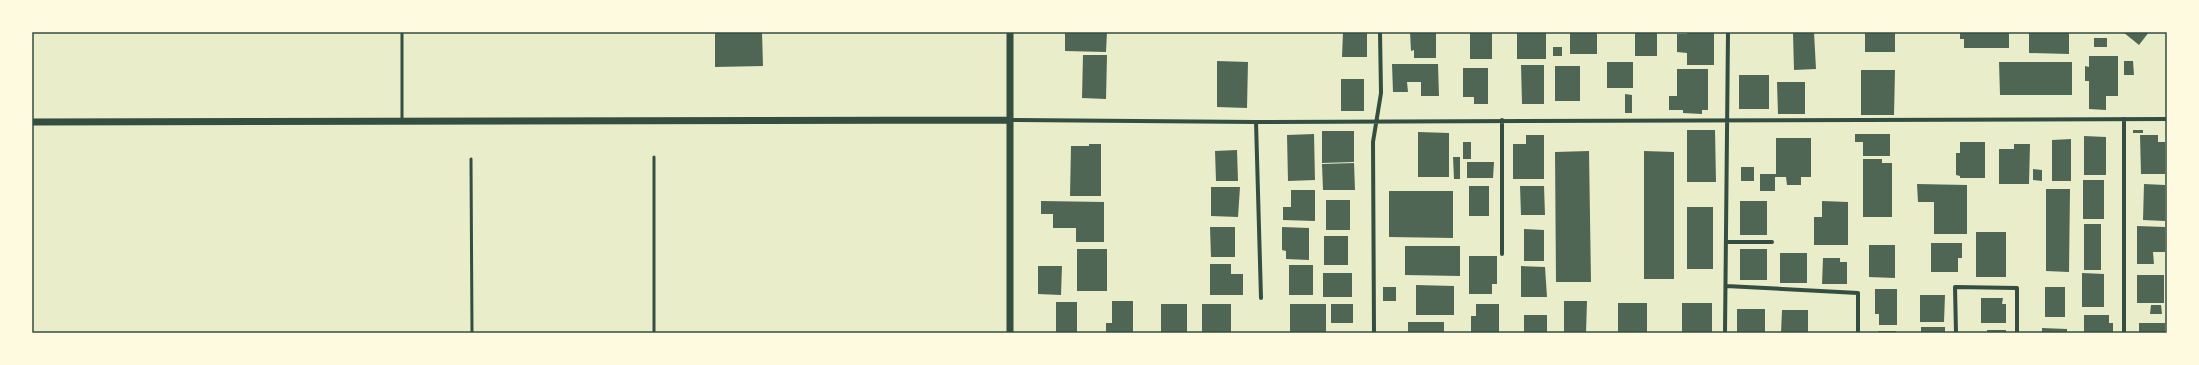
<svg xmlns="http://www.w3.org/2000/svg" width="2199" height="365" viewBox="0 0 2199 365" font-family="'IBM Plex Sans',sans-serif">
<rect width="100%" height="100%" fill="#e9edc9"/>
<path fill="#4f6655" d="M715,32H762L763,66L715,67Z
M1065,32H1107L1106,52L1065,51Z
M1343,32H1367V57H1342Z
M1410,32H1436V58H1414V50L1411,51Z
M1470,32H1492V59H1470Z
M1517,32H1546V59H1517Z
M1570,32H1597V54H1570Z
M1635,32H1657V56H1635Z
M1687,32H1714V65H1687V53L1677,52V34H1687Z
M1814,32L1816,69L1794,70L1793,33Z
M1865,32H1895V52H1865Z
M1960,32H2009V48H1964V39H1960Z
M2029,32H2069V54L2029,53Z
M2123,32H2149L2139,45Z
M2094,38H2107V47H2094Z
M1553,47H1562V56H1553Z
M1083,55H1107L1106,99L1082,98Z
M2089,56H2118V96H2106V110L2089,109V81H2085V66L2089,67Z
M1217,61L1248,62L1247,108L1217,107Z
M2124,61H2133L2134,75H2124Z
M1607,62H1633V88H1607Z
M1999,62H2072V95H2000Z
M1392,64H1438L1439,96H1421V82H1407L1408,92H1393Z
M1521,65H1544V104H1522Z
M1555,66H1580V101H1555Z
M1463,68H1488V104H1474V97H1463Z
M1677,69H1708V110H1702V114L1683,113V110H1669V96H1677Z
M1861,70H1895L1894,115H1861Z
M1739,75H1769V109H1739Z
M1341,79H1364V111H1341Z
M1777,82H1805V114H1778Z
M1625,94L1632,95V113H1625Z
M1687,130H1715L1716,182H1687Z
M2133,130H2143V133H2133Z
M1322,131H1354V162L1322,163Z
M1418,132L1449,133V177H1418Z
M1314,134L1315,180L1288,181L1287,135Z
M1855,134H1890V156H1863V142H1855Z
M1526,135H1544V179H1513V144H1526Z
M2140,135H2158V142H2165V174H2141Z
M2084,136L2106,137V175H2084Z
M1776,138H1811V177H1801V185H1787L1786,177H1775V191H1760V174H1776Z
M2071,139V181H2052V140Z
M1463,142H1471V159H1463Z
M1960,142H1985V178H1960V176L1956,175V153H1960Z
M1089,144H1101V196H1070L1071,146H1089Z
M2014,144H2030L2029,184H1999V149H2014Z
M1237,150L1238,181H1216L1215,151Z
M1589,151L1591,282H1556L1555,152Z
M1644,151L1674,152V279H1644Z
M1453,157H1460V179H1454Z
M1863,159H1882V163H1892V217H1863Z
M1467,162H1494L1493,178H1467Z
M1354,163L1355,190H1323L1322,164Z
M1741,167H1754V181H1741Z
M2033,169L2042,170V181L2033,180Z
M2083,180H2104V219H2083Z
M1917,184L1967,185V234H1934V202H1918Z
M2144,184L2165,185V221L2143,220Z
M1469,186H1489V216H1469Z
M1520,186H1544L1545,215H1521Z
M1211,187H1240L1238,217L1211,216Z
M2046,189H2070L2069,272L2046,271Z
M1291,190H1315V221L1283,220V207H1291Z
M1389,191H1453V238L1389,237Z
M1326,200H1350V230H1326Z
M1041,201L1104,202V242H1076V228H1053V214H1041Z
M1740,201H1767V235H1740Z
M1822,201L1848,202V245H1814V217H1822Z
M1687,207H1713V269H1687Z
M2084,224H2101V270H2084Z
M2137,226L2165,227V252H2153L2154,264H2137Z
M1210,227H1235V257H1211Z
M1282,227L1309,228V260L1286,259V251L1282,250Z
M1524,229L1544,230V261H1524Z
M1976,232H2006V277H1976Z
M1324,236H1348V265H1324Z
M1931,243H1962V258H1958V272H1931Z
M1869,245H1895V278L1869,277Z
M1405,246H1460V276L1405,275Z
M1077,249H1107V291H1077Z
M1740,249H1767V280H1740Z
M1780,253H1807V283H1780Z
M1469,256H1497V284H1492V294H1469Z
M1823,258H1840V262H1847V284H1822Z
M1210,264H1231V274H1243V295H1210Z
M1289,265H1313V295H1289Z
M1038,266H1062L1061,295L1038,294Z
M1521,266L1545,267L1547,297H1521Z
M1323,273H1352V297H1323Z
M2082,273L2104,274V307H2082Z
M2137,275H2164V303H2137Z
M1416,285L1454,286V315H1416Z
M1383,287H1396V301H1383Z
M2045,287H2065V317H2045Z
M1875,289H1897V325H1879V314H1875Z
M1920,295H1945L1944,322H1920Z
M1981,298H2003L2002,304H2006V323H1981Z
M1112,301H1133V333H1106V323H1112Z
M1564,301H1587L1586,333H1564Z
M1056,302H1077V333H1056Z
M1618,303H1647V333H1618Z
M1682,303H1712V333H1682Z
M1161,304H1187V333H1161Z
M1202,304H1231V333H1202Z
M1290,304H1326V333H1290Z
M1331,304H1353V323H1331Z
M1476,304H1499V333H1471V316H1476Z
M2151,305H2161L2162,314H2150Z
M1737,309H1765V333H1737Z
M1782,310H1808V333H1781Z
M1524,315H1547V333H1524Z
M2084,315H2109V323H2113V333H2084Z
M1408,322H1444V333H1408Z
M2139,323H2165V333H2139Z
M1921,327H1945V333H1921Z
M2042,328L2067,329V333H2042Z
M1987,330H2006V333H1987Z
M1878,331H1896V333H1878Z"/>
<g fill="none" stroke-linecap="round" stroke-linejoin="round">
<path stroke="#344e41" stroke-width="3" d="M402,120V32
M471,159L472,333
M654,333V157"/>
<path stroke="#344e41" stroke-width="4" d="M2124,119V333
M1010,120L1256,122L2167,119
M1502,120V254
M1256,122L1261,298
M1726,242H1772
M1726,286L1858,293V333
M1374,333L1373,142L1381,93L1380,32
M1725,333L1728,32
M1956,333L1955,287L2017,288V333"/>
<path stroke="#344e41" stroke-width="7" d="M1010,32V333
M32,122L1010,120"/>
</g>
<rect width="2199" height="365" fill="none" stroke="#fefae0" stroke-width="66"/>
<rect x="33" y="33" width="2133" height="299" fill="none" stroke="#344e41" stroke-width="1.5"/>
</svg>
